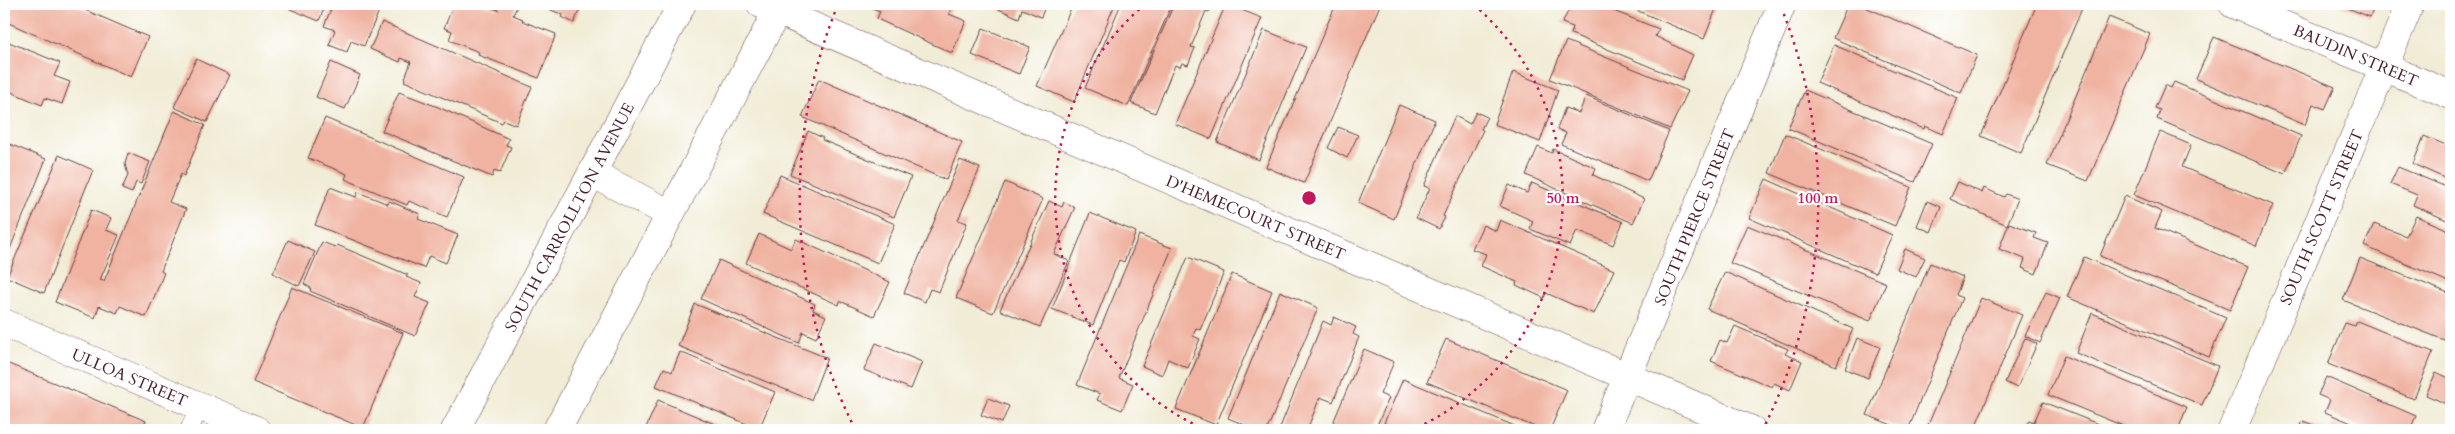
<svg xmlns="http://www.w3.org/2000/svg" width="2455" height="434" viewBox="0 0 2455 434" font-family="Cardo,serif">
<rect width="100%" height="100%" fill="#fff"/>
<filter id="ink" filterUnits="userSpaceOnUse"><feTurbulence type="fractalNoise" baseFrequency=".02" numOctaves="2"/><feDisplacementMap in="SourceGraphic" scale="10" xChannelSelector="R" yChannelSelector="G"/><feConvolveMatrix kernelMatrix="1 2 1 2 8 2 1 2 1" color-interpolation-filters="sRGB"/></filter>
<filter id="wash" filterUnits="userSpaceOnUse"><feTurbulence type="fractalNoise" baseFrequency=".0096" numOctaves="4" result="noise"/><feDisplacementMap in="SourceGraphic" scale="20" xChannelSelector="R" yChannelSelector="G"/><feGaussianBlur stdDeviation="1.12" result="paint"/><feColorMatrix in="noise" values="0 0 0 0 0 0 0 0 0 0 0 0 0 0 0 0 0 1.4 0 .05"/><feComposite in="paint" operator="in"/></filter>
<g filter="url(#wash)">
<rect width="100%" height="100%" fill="#f1ecd5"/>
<g id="blocks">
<path fill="#f0b3a1" d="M4,4H71L148,37L131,77L4,21Z
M278,4H326L319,21Z
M333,4H382L364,46L351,41L347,52L329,45L335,30L324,26Z
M454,4H480L499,10L486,4H518L513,15L523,19L522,21L556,34L539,78L478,55L479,52L449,40L452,31L444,28Z
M537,4H582L574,23L562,17L563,15Z
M874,4H946L953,7L949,14L966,21L952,53L877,19L880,11L872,8Z
M996,4H1046L1041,17L1022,9L1019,18L994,7Z
M1073,4H1115L1074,102L1037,86Z
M1121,4H1172L1128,106L1085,88Z
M1174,4H1213L1209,12L1206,11L1191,47L1195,48L1188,65L1182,63L1180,67L1175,65L1155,113L1131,103Z
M1226,4L1262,18L1211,139L1175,124Z
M1336,4L1380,5L1304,183L1266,167Z
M1572,4H1596L1659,29L1655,36L1693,55L1682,80L1571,34L1573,27L1562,23Z
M1622,4H1718L1704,39Z
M1848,4H1858L1977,55L1961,93L1833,38Z
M1968,4H1979L1977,8Z
M2037,4H2077L2083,6L2021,153L1981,136Z
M2338,4H2376L2370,17Z
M2109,17L2150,34L2088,181L2047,165Z
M382,22L532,87L516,125L504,120L502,123L404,81L411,62L401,58L400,62L370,49Z
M983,28L1030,47L1019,74L972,55Z
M1264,30L1306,47L1259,160L1217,142Z
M2451,33V52L2445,49Z
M2214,37L2335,87L2325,109L2313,104L2305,125L2196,79Z
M4,40L60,63L54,76L70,82L62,104L45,98L42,105L4,89Z
M1566,41L1688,91L1670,129L1550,79Z
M1834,45L1958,98L1943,134L1925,126L1924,129L1817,83Z
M196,59L230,75L207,122L174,107Z
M331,62L360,75L345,109L316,97Z
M1513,72L1558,90L1540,142L1494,124Z
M819,79L962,142L946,180L802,117Z
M2174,82L2301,136L2285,174L2157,119L2160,110L2155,108L2165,85L2171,88Z
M1805,90L1932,144L1915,182L1788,128Z
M399,92L438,107L509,139L506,145L511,147L500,173L494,171L492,177L382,131Z
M1586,96L1669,131L1648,181L1561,144L1566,133L1557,129L1565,108L1579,113Z
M1399,105L1435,120L1394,219L1358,203Z
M174,111L205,125L184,176L181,174L169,202L186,209L161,271L164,273L146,317L120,306L117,313L99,306L95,318L55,302L91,210L111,218L106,230L119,235L100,280L104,281Z
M1476,112L1487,117L1481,129L1483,130L1443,216L1445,217L1439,229L1416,218L1430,188L1424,186L1455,116L1470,124Z
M325,118L464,177L447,217L409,201L407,205L345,179L347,174L308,158Z
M1338,127L1358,135L1347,158L1328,148Z
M808,131L823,138L822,140L911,177L894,217L790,174Z
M2160,132L2191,145L2182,167L2273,205L2256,246L2134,195Z
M1785,134L1911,187L1895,226L1769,173Z
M2424,136L2451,147V181L2413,164Z
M7,143L46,159L4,264V152Z
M1538,147L1552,153L1553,149L1596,168L1593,175L1644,199L1633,223L1526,175Z
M128,153L150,162L141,184L136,182L132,193L122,189L128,175L125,164Z
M59,155L93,170L44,293L7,277Z
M960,160L980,168L958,220L967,223L939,292L930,289L925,302L904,293Z
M2398,167L2451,189V222L2413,205L2417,195L2390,184Z
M780,175L895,224L878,263L763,214Z
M1766,179L1892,235L1875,273L1749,218Z
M1005,182L1043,199L993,313L956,298Z
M1958,182L1982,193L1984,188L2004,197L2006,194L2018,199L2007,225L1950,199Z
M1532,183L1623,222L1613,245L1577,230L1570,246L1530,229L1533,221L1500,206L1509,185L1527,193Z
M330,187L356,197L358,192L388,204L389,201L420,214L418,219L458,235L446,263L429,256L424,268L315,225Z
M2125,196L2162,212L2155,228L2248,267L2230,310L2100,256Z
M1049,201L1062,207L1064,202L1075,207L1054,254L1069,261L1040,327L1000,310Z
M1927,201L1941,207L1931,232L1917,226Z
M1090,213L1136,232L1124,262L1119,260L1093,325L1052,309Z
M2416,216L2451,231V283L2364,246L2374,224L2406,236Z
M1500,220L1614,270L1594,314L1546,293L1544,298L1516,285L1517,282L1481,266L1486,254L1472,249L1483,225L1496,231Z
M2009,223L2036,233L2034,238L2048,243L2036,274L2022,268L2025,259L1999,249Z
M1747,225L1886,283L1870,321L1730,263Z
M759,234L791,249L796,239L890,282L874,316L840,301L839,305L746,263Z
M1139,235L1172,248L1119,378L1133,384L1122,410L1097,400L1100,394L1077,385Z
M288,240L315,252L299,286L273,273Z
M322,242L335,247L337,245L408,275L406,277L421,283L415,297L430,303L415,336L310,291L311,288L304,284Z
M1905,249L1925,258L1916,277L1897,269Z
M1188,257L1224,272L1200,330L1196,328L1193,336L1200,339L1188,368L1168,359L1162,375L1142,366Z
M2084,257L2226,318L2209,357L2067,297Z
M2360,258L2451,294V322L2444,340L2343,300Z
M719,260L815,304L813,310L826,316L816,338L803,332L799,343L701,299Z
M1930,263L1963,277L1956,295L1962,298L1908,430H1904L1867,415Z
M1725,272L1853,329L1836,366L1707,309Z
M1232,274L1272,291L1216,425L1176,409Z
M292,287L403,333L363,428L253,382Z
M1280,291L1318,308L1267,430H1257L1228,418Z
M2046,292L2060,298L2040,343L2025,336Z
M1981,298L2022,315L1974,430H1926Z
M695,304L827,358L811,400L678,346Z
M2092,313L2218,366L2202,405L2076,353Z
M1334,317L1356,327L1353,334L1359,337L1333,402L1320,397L1307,430H1279L1323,321L1331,325Z
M2357,321L2433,352L2414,399L2328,364L2345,323L2355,326Z
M1735,326L1788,349L1785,354L1802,361L1790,390L1774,383L1772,387L1711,361L1720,340L1727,343Z
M1857,338L1880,347L1868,378L1845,369Z
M2025,338L2037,344L2017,388L2005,382Z
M1446,339L1567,390L1550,430H1542L1427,382Z
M876,343L922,362L911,389L864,370Z
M1364,349L1394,362L1380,394L1389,398L1375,430H1330Z
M680,352L775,392L759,429L656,386L664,368L672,372Z
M2064,356L2187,407L2178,430H2133L2048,395Z
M4,362L146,421L142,430H4Z
M2436,372L2451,379L2449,405L2426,395Z
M2326,377L2416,416L2410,430H2368L2325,412L2330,400L2318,395Z
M1403,379L1524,430H1402L1384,423Z
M988,398L1009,406L1002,423L981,415Z
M658,400L729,430H645Z
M2043,402L2113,430H2025L2029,420L2034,422Z
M2303,421L2326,430H2299Z
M2333,425L2346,430H2331Z"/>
</g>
</g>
<g filter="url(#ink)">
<use href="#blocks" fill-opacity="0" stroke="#633e44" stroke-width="1"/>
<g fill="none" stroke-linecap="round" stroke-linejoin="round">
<g stroke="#633e44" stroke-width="19">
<path id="lane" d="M189,430L200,406"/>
</g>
<g stroke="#633e44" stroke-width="29">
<path id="street" d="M761,4L1752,430
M2233,4L2451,95
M4,323L256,430
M1605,430L1782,4
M2232,430L2410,4"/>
</g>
<g stroke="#633e44" stroke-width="29">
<path id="secondary" d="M592,173L670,214
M455,430L682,4
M557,430L781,4"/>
</g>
<use href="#lane" stroke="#fff" stroke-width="18"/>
<use href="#street" stroke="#fff" stroke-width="28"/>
<use href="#secondary" stroke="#fff" stroke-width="28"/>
</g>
</g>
<g fill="none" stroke="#c2185b" stroke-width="2.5" stroke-dasharray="2.5 5">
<path d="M1206 430A254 254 0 0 1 1144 5M1474 5A254 254 0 0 1 1412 430"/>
<path d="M855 429A509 509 0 0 1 837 7M1781 7A509 509 0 0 1 1763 429"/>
</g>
<g text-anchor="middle" stroke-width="4.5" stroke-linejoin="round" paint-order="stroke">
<g font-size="16" fill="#4a1f2b" stroke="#fff">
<text transform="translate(2356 55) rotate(23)" y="6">BAUDIN STREET</text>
<text transform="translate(569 217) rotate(-62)" y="6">SOUTH CARROLLTON AVENUE</text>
<text transform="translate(1256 217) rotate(23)" y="6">D'HEMECOURT STREET</text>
<text transform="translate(1694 217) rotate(-68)" y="6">SOUTH PIERCE STREET</text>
<text transform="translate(2321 217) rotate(-67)" y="6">SOUTH SCOTT STREET</text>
<text transform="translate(130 377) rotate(23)" y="6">ULLOA STREET</text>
</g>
</g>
<circle cx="1309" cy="198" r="8" fill="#c2185b" stroke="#fff" stroke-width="2.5"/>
<g font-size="15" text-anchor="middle" font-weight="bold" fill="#c2185b" stroke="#fff" stroke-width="4.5" stroke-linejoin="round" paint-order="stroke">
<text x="1563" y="203">50 m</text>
<text x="1818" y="203">100 m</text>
</g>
<rect width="2455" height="434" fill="none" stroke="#fff" stroke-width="20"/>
</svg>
